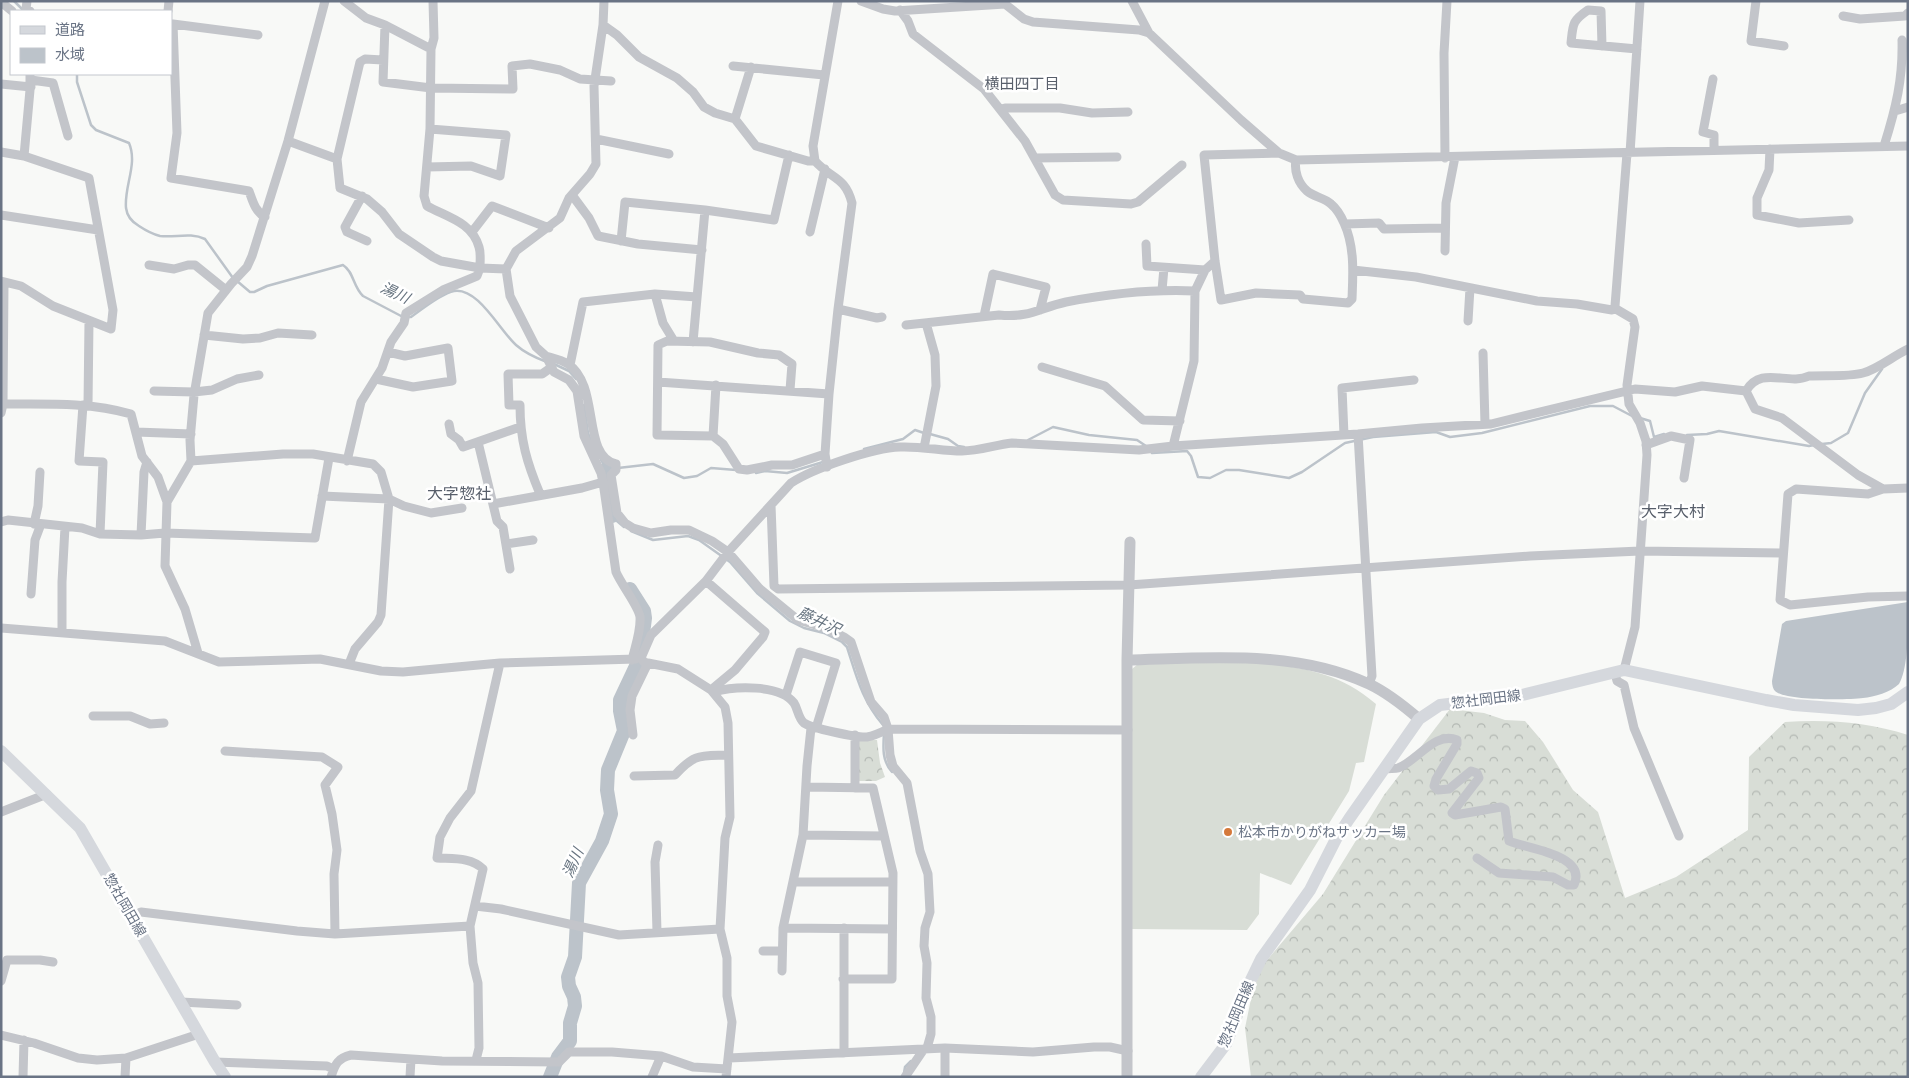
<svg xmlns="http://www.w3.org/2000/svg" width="1909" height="1078" viewBox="0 0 1909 1078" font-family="Arial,'Noto Sans JP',sans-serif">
<defs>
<pattern id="forest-crowns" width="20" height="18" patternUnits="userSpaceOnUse" patternTransform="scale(1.25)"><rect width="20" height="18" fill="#d8ddd6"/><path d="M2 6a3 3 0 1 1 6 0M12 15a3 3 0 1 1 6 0" fill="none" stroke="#b3b8b3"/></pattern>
</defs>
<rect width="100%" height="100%" fill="#f8f9f7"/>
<path fill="url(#forest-crowns)" d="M1450,709L1484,713L1505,720L1525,721L1543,742L1573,790L1598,812L1625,898L1676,877L1748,830L1749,757L1785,722C1825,719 1869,722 1908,735V1077H1251L1245,1028L1252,994L1262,966L1323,894L1384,795Z
M859,740H877L880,763L885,777L876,781H858Z"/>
<path fill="#d8ddd6" d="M1257,661C1304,669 1338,671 1376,704L1364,762L1356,763L1349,791L1291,885L1260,873L1259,914L1247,930L1132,929V669L1138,664Z"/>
<path fill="#bcc3ca" d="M1908,602C1908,624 1909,668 1899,684C1891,692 1874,697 1863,698C1848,700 1785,701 1775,691C1773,689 1772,685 1772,681L1782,624L1786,621Z"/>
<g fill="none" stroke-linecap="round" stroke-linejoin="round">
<path stroke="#bcc3ca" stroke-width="2.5" d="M14,1L23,10
M77,74V82L91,125L96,130L129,143C138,164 124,186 126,208C127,216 132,222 139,226C145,230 152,234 160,236C175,238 190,232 205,239L233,278
M237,281L250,292H254L267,286L343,265C354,272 353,287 363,296L403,317
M408,317H411C422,309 442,293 454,291C478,287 500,331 516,345C525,353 536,358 547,362
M552,363L569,371L576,379
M584,405L588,433L592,444
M1640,418L1650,421L1654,437L1664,434
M930,434L948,439L958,446L964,447
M1687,435L1707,434L1719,431L1809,446L1814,445
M1028,440L1053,427L1089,435L1137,440L1146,446
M1822,444L1831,443L1848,433L1865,393L1882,369
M864,449L903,439L915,430L924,433
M1150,450L1152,453L1187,451L1191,456L1198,477L1210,478L1226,470H1239L1289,478L1302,472L1345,443L1373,437L1436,432L1450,437L1482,433L1590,406H1613L1632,416
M601,460L607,469H612
M618,468L653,464L684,478L697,476L711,468L736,470
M756,473L765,471L787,473L823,462
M611,516L624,527
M631,531L653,540L688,536L699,540L730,562L757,593L790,621L804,628L824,633L842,642L847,647C857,678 862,700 883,725
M884,733C883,748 882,761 892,772
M904,1073L905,1067L911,1061"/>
<path stroke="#bcc3ca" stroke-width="14" d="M607,469L612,516
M630,589L644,611L645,618L641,649
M550,1077L558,1057L570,1041V1023L575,1006L574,997L569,986L568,977L575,957L579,883L602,841L611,814L607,790L608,770L624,731L620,711V700L637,664"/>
<path stroke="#c3c5ca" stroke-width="9" d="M27,1L26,9L30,11
M344,1L366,18L385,25L383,82L431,88L513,89L512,66L530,64L560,70L580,79L611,81
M604,1L603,25L594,86L596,164L590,174L569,198L560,218L516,251L506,269L510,296L536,347L546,356L554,372L569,380L577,391L584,436L601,473L603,482L616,572C621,584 639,607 640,617C641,631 635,647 632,660
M861,1L883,9L895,11L1005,4L1024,19L1033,22L1139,30L1149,33L1241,120L1279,153L1296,160L1908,146
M1132,1L1149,33
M1756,1L1751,41L1784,46
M1,2L12,11
M900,10L908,21L913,34L984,89L1025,141L1055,195L1063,200L1131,204L1138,202L1182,165
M168,11L169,1
M1843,16L1860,19L1905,16L1908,13
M171,24H173L177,133L171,178L249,191C253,202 255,211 265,217
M173,24L258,35
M385,25L431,49
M603,25L617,35L639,57L677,78L693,92L704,107L715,113L735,119L756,146L808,161H815
M1602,46L1601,11L1588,10C1572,21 1573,24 1571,43L1637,49
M383,60L365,59L360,62L337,159L340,188L367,199L382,212L399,234L433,257L441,261L480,268C480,261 481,253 479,247C472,222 447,217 427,206L424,196L430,129L431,49L434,38L433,1
M733,66L824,75
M1713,79L1703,132L1714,135V150
M31,80L53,83L68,136
M1,84L31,87
M1001,109L1005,108H1060L1092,113L1128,112
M1895,111L1908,107
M735,119L751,67
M596,139L669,154
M288,141L337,159
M1884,146C1896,108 1903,79 1902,40
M1770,149L1769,170L1757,198V215L1799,223L1849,220
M1,152L24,156L89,178L113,310L111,329L53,306L21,286L1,281
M1279,153L1204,155L1215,261L1221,300L1256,293L1300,295L1303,299L1348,303L1352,299C1353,274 1355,247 1344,223C1341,216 1337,209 1331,204C1325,198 1314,197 1307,191C1298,183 1294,171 1296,160
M1630,153L1640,1
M24,156L30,90V74
M1035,158L1117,157
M1445,158L1444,53L1447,1
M427,167L471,166L500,176L506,135L430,129
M572,195L589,218L598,236L638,244L702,250
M362,196L345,227L347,232L367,241
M1,215L98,230
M1345,224L1379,223L1384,229L1445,228
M472,232L492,206L549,228
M810,232L825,169
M621,241L625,202L705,210L774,220L789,155
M1146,244L1147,266L1205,270
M1445,251L1446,203L1455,157
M149,265L174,269L188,265H195L226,290
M1353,270L1416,277L1537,301L1577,304L1612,310L1616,309L1633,319L1635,327L1627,385L1629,404L1640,423L1646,441L1647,455L1635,627L1624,670
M1162,290L1164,268
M838,309L877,318L882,317
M1616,309L1615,306L1627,153
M984,316L993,274L1046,287L1040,310
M1468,321L1470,288
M906,325L999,315C1030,318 1039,308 1066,302C1108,294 1152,289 1195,291
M204,335L243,339L260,338L278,333L312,335
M674,341L663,323L655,294L697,297
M693,342L705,210
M1483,353L1485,424
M546,356C553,358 562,360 568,364C601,386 581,456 616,464V470L611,475L617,513L625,523L633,528L651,533L671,530H689L712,541L728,552L759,588L798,620L826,628L844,637L851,642L871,702L884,717L888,729L890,755L893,766L907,783L920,851L928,874L930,912L925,928L924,946L927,963L926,998L931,1017V1034L927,1048
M570,365L583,302L655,294
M1042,367L1105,386L1143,420L1180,421
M376,379L413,387L452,381L448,348L405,356L388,352
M658,382L829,394
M716,385L713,436L657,435L658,345L667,341L710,342L758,353L779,355L792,364L790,390
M154,391L194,392L212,390L237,379L259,375
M1746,391C1761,365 1788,386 1809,376C1825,375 1848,377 1863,373C1878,369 1893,356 1908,349
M1746,391L1755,409L1782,418L1858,475L1883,489
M3,404L4,283
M83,405L79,461L103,462L100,534
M88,405L89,321
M1,413L3,404C46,404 90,402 131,414L142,456L158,477L167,502
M449,424L451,434L459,440L463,447L520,427
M136,432L191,434
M1358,434L1372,676L1369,684
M1344,435L1342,388L1414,380
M713,436L723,444L739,469L747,470L772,465H792L825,454
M478,442L497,521L503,527L510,569
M1646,445L1671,436L1690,440L1684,478
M1173,446L1194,361L1195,291L1205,270L1215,261
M924,448L936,386L935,355L926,323
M191,461L283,454H313L373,464L381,472L389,499L381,615L378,622L355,649L349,664
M347,461L361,402L382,368L391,342L404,323L406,313L443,290L477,276L480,268L506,269
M827,467L825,454L829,394L838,309L852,203C845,176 831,179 815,161L813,146L838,1
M1908,488L1883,489L1868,494L1796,489L1788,494L1780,600L1790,605L1868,597L1908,596
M540,494C527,463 520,440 520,405H509L508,374H542L552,367
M322,496L389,499L404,506L431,513L462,508
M493,504L582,488L603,482
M771,505L774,586L778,589L1129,585L1530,556L1640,551L1783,553
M1,522L8,520L82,528L100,534L141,535L165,533L315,538L329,458
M34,524L38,506L40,472
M141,535L144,472L147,462
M506,544L533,540
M706,581L765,632L763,637L735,670L711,690
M31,594L35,540L41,524
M1,628L165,641L219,662L320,659L381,671L403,672L500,663L636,659
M62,632V582L65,527
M198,653L185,609L165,566L167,502L191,461L190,440L194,395L208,313L231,284L247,267L252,256L288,141L325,1
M641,658L651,635L706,581L728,552L791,483C814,468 873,448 900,447C921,446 942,451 962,451C979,451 995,445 1012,443L1139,450L1173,446L1358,434L1422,428L1491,424L1635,389L1675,392L1702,386L1746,391
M641,658L644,662L648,663L678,669L711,690L725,707L728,723L730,817L725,838L720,929L727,958V996L732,1022L726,1077
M1615,673L1617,681L1624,685L1634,728L1679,836
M714,692C734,686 780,684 794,703C798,709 798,718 804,723C811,728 858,738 867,737C874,736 882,732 888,729L1128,730
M786,695L800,652L836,663L816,728
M93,716H130L150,724L164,723
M633,735L630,710L632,696L648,663
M225,751L322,757L338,767L325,785L332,814L337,850L334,874L335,934
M1386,769C1389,768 1395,769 1398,768C1417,761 1435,731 1457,740V744L1436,779L1434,786L1438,790L1449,789L1471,771L1477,773L1479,778L1452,813L1455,815L1501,807L1505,809L1509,841C1524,848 1588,854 1574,885H1568L1553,877L1499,873L1477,858
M634,776L675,775C695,753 700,756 728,755
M806,787L873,788L893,873L892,979H843
M855,788V735
M1,812L47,794
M803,835L884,836
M794,882H893
M475,906L501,909L619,935L720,929
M132,917L141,912L297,931L335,934L470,926
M783,928L892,929
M844,928V1053
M657,932L655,862L658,845
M763,951H782
M782,971L783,928L803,835L807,766L811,728
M1,981L7,960H40L53,962
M181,1002L237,1005
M1,1035L34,1043L78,1058L97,1060L126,1058L199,1034
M729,1058L945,1048L1033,1052L1094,1047H1110L1128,1051
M476,1060L479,1048L478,983L473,963L470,926L483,869C471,857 453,859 437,858L440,837L450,818L471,791L500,663
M215,1062L327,1066L333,1069
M23,1077L24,1040
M125,1077L126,1058
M331,1077C335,1064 338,1058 351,1055L442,1061L559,1062L569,1052H612L661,1056L693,1067L727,1069
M410,1077L411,1059
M652,1077L661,1056
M905,1077L924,1049
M945,1077V1048"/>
<path stroke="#c3c5ca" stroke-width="11" d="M1127,660C1207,658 1294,649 1369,684C1388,693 1404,706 1419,719
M1127,1077V660L1130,542"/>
<path stroke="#d5d8dd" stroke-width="12" d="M1,751L80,828L215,1062L225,1077
M1201,1077L1226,1044L1248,986L1261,959L1310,890L1336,839L1349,819L1419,719L1440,705L1522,695L1624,670L1766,700L1794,705L1858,710L1876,708L1891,704L1908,692"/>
</g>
<circle fill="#d5793b" stroke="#fff" stroke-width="2" cx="1228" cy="832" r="5"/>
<g text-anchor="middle" stroke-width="5" stroke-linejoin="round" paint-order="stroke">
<g font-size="14" fill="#6a7485" stroke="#fff">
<text transform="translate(1486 699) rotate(-7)" y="5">惣社岡田線</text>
<text transform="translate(125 905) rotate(60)" y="5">惣社岡田線</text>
<text transform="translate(1236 1014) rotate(-67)" y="5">惣社岡田線</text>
</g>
<g font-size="14" fill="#6a7485" stroke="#fff" text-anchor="start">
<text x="1238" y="837">松本市かりがねサッカー場</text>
</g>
<g font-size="15" fill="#585f6b" stroke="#fff">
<text x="1022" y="89">横田四丁目</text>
</g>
<g font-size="15" font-style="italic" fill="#677480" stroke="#fff">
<text transform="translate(395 293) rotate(25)" y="5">湯川</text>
<text transform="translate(819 621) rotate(25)" y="5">藤井沢</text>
<text transform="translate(573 863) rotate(-66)" y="5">湯川</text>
</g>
<g font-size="16" fill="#585f6b" stroke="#fff">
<text x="459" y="499">大字惣社</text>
<text x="1673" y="517">大字大村</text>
</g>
</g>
<rect width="1909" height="1078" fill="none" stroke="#6a7485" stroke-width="5"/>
<rect x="10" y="10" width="162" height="65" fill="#ffffff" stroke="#c3c7ce"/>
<rect x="20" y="26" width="25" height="8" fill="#d5d8dd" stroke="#c3c7ce"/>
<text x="55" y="35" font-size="15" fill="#6a7485">道路</text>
<rect x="20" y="48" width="25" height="15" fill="#bcc3ca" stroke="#c3c7ce"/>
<text x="55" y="60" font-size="15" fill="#6a7485">水域</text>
</svg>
